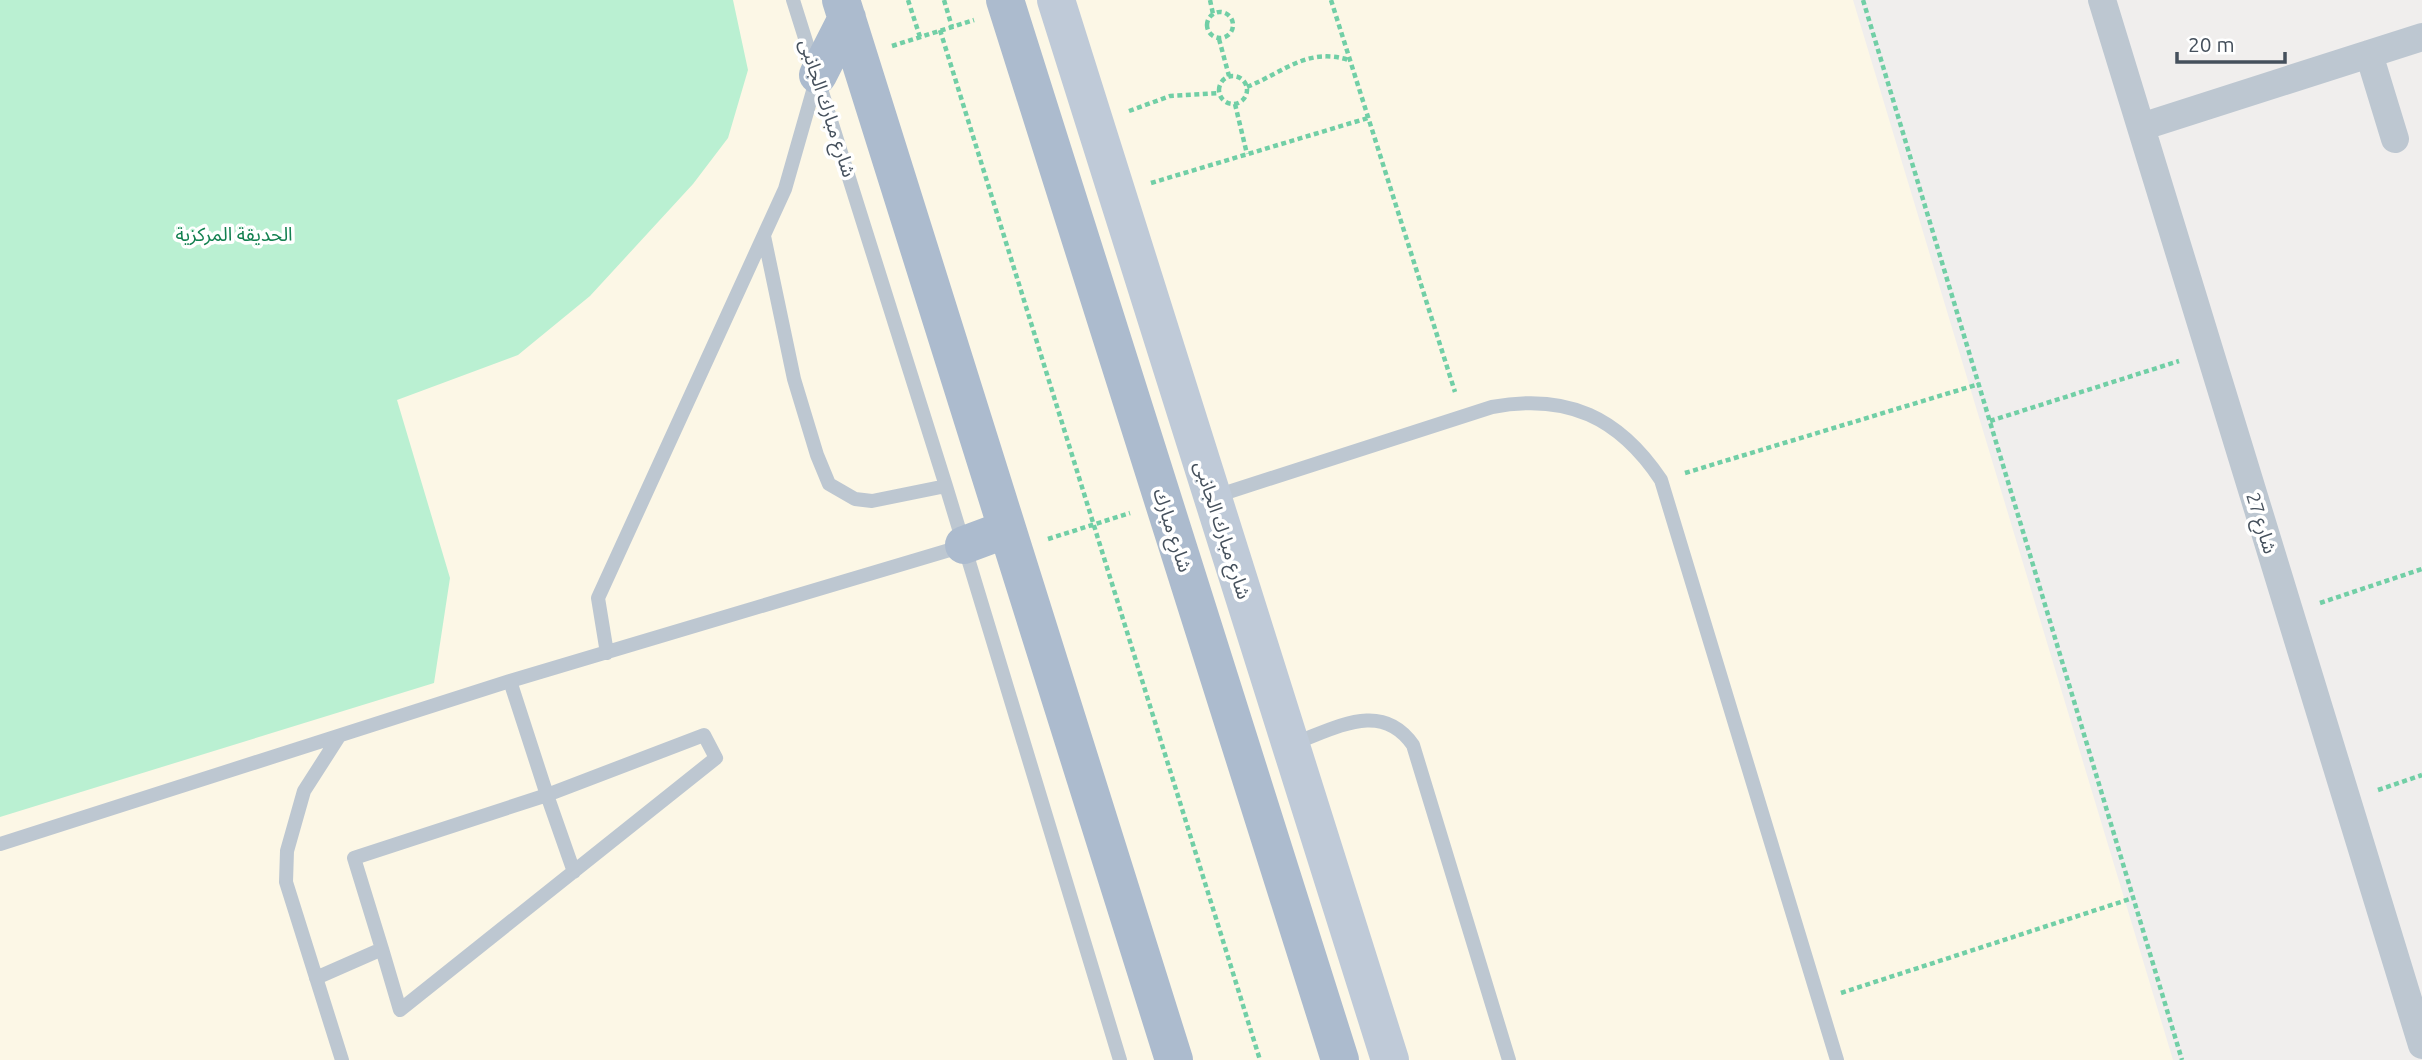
<svg xmlns="http://www.w3.org/2000/svg" width="2422" height="1060" viewBox="0 0 2422 1060" font-family="Ubuntu,'Noto Sans Arabic',sans-serif">
<rect width="100%" height="100%" fill="#f0eeed"/>
<path fill="#fcf7e6" d="M0,0H1853L2173,1060H0Z"/>
<path fill="#baf0d2" d="M0,0H733L748,70L728,138L693,184L590,296L518,355L397,400L450,578L434,683L0,817Z"/>
<g fill="none" stroke-linecap="round" stroke-linejoin="round">
<path stroke="#71cfa6" stroke-width="4.5" stroke-dasharray="5 3.5" stroke-linecap="butt" d="M908,0L920,37
M944,0L952,27
M1210,0L1213,14
M1331,0L1455,392
M1863,0L2182,1060
M1207 25a13 13 0 1 1 26 0a13 13 0 1 1-26 0Z
M940,30L1260,1060
M1219,39L1229,76
M892,46L974,20
M1219 90a14 14 0 1 1 28 0a14 14 0 1 1-28 0Z
M1247,87C1284,72 1307,47 1349,60
M1235,104L1247,154
M1129,111L1170,96L1219,93
M1151,183L1368,118
M1990,421L2179,361
M1685,473L1979,384
M1048,539L1130,513
M2320,603L2422,569
M2378,790L2422,775
M1841,993L2133,898"/>
<path stroke="#bdc7d1" stroke-width="14" d="M793,0L946,486L1120,1060
M764,236L794,379L817,455L829,484L855,499L872,501L946,486
M1213,497L1492,407C1567,393 1619,417 1661,480L1837,1060
M607,653L598,598L785,189L817,77
M338,738L304,791L287,851L286,882L342,1060
M1292,744C1335,729 1381,699 1413,745L1509,1060
M0,844L510,681L963,546
M382,949L400,1010L716,758L704,735L547,795L510,681
M316,978L382,949L354,858L547,795L574,872"/>
<path stroke="#bdc7d1" stroke-width="28" d="M2102,0L2422,1045
M2369,54L2395,139
M2141,127L2422,37"/>
<path stroke="#bfcad8" stroke-width="38" d="M1056,0L1390,1060"/>
<path stroke="#acbbce" stroke-width="38" d="M841,0L1174,1060
M1005,0L1340,1060
M818,75L847,18
M964,545L1007,529"/>
</g>
<g text-anchor="middle" stroke-width="7" stroke-linejoin="round" paint-order="stroke">
<g font-size="19" fill="#45505c" stroke="#fff">
<text transform="translate(828 108) rotate(72)" y="7">شارع مبارك الجانبى</text>
<text transform="translate(2262 523) rotate(73)" y="7">شارع 27</text>
<text transform="translate(1173 530) rotate(72)" y="7">شارع مبارك</text>
<text transform="translate(1223 530) rotate(72)" y="7">شارع مبارك الجانبى</text>
</g>
<g font-size="19" fill="#138050" stroke="#fff">
<text x="234" y="241">الحديقة المركزية</text>
</g>
</g>
<path d="M2177 52v10h108v-10" fill="none" stroke="#45505c" stroke-width="3.5"/>
<text x="2188" y="52" font-size="21" fill="#45505c" stroke="#ffffff" stroke-width="5" paint-order="stroke">20 m</text>
</svg>
